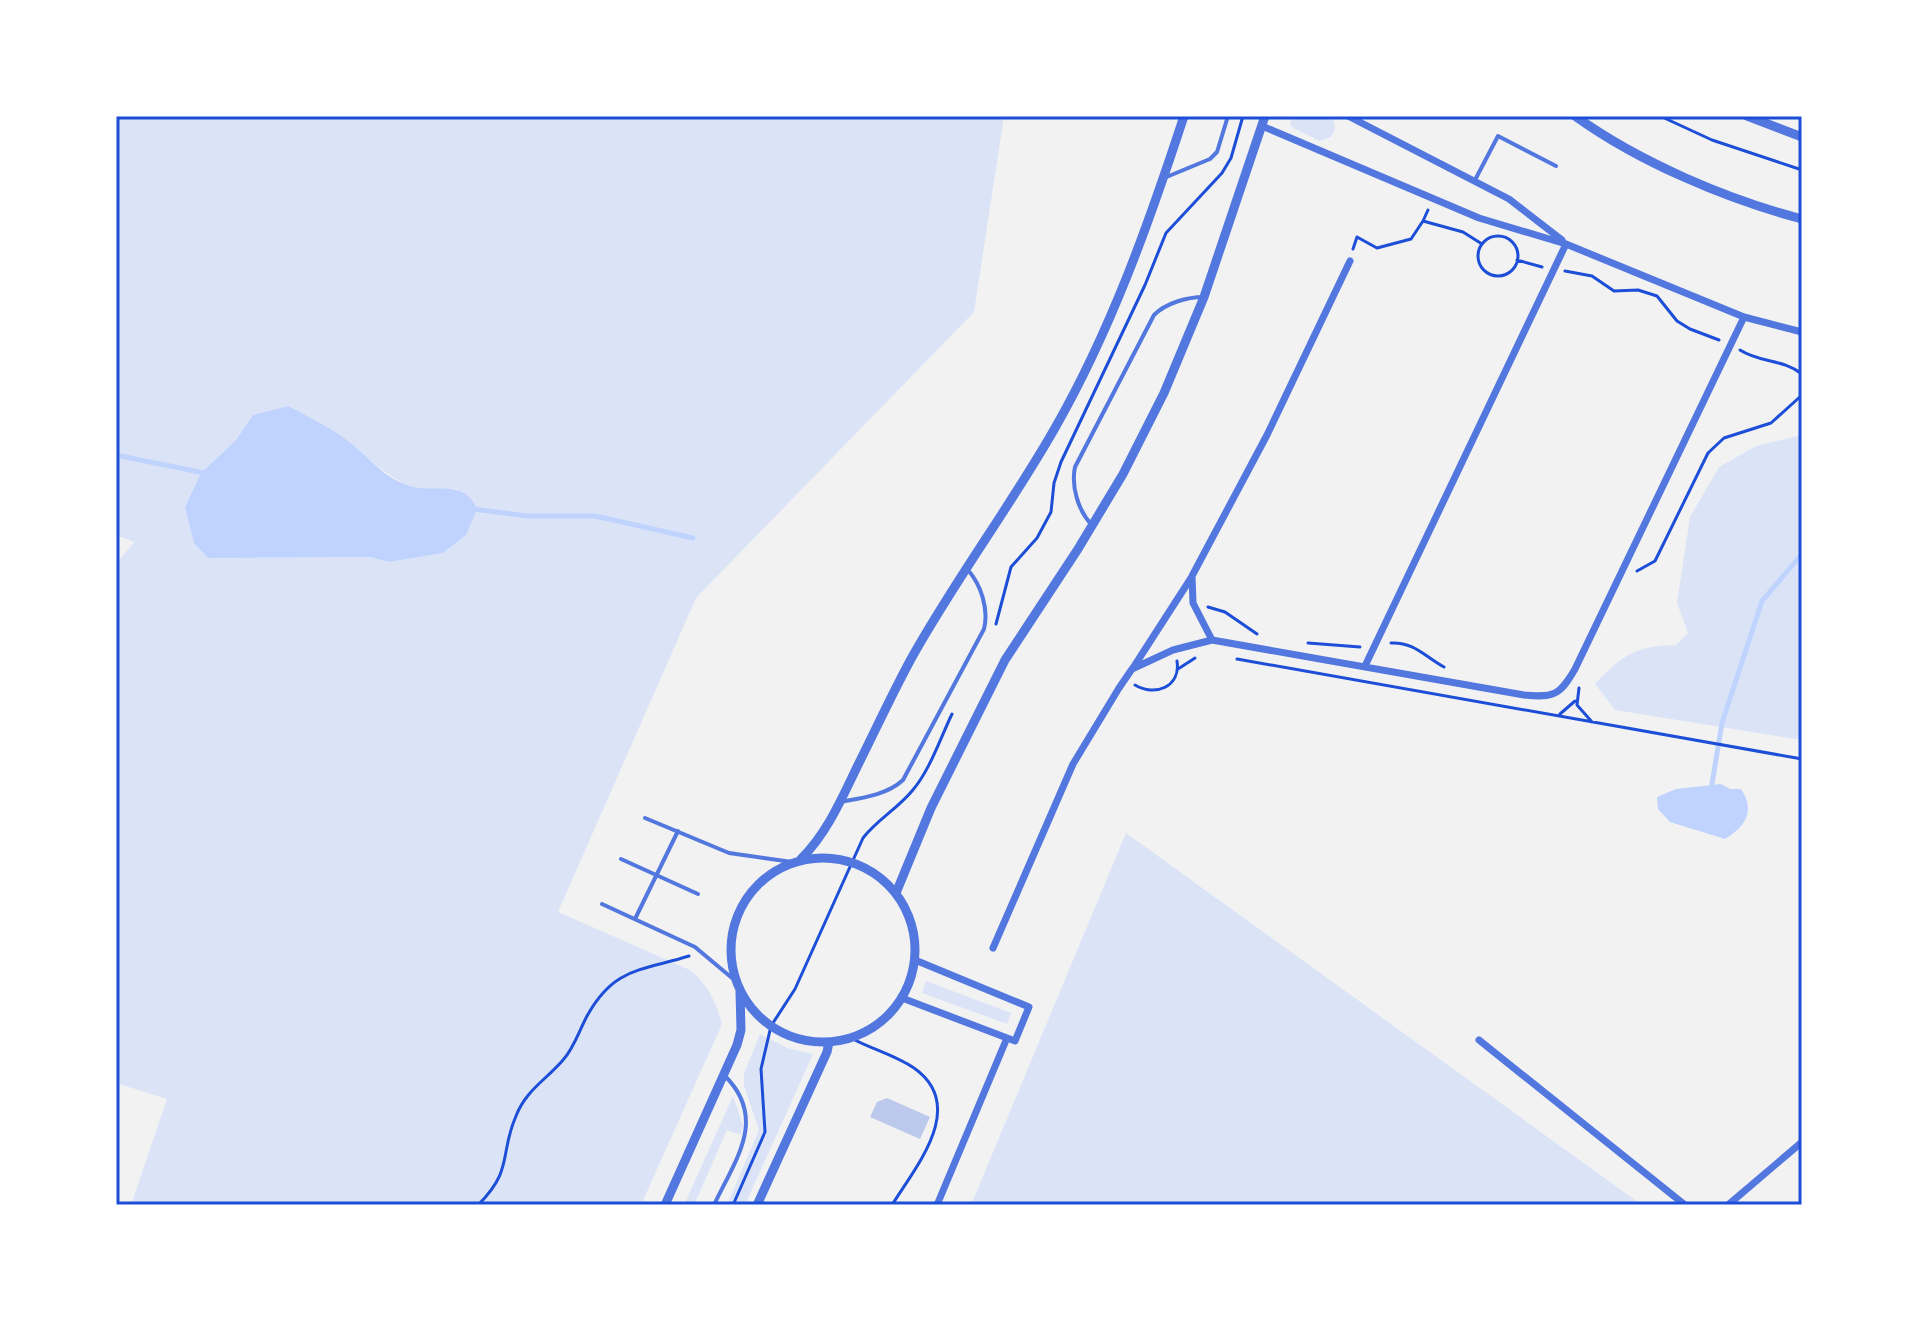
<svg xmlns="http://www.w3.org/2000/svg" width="1918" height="1321" viewBox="0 0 1918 1321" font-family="'Fira Sans Condensed',sans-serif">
<rect width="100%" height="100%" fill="#f2f2f2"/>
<path fill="#dbe4f7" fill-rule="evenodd" d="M116,116H1004L974,312L696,598L558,912L690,970C708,984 716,1002 722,1024L641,1205H131L167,1099L116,1083V564L134,542L116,535ZM288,406L350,443L378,467L405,485L424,489H457L466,535L443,553L389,562L370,557L208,558L190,523L185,507L201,473L236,440L253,415Z
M1292,116H1333L1335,129L1331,137L1320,141L1293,128L1290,124Z
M1802,435V740L1615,710L1595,684C1621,656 1637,645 1676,645L1688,633L1677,603L1690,517L1719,467L1756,446Z
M1126,833L1642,1205H971Z
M926,981L1011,1013L1007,1024L922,993Z
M760,1034L787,1048L813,1054L745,1205H727L759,1130L744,1086V1073Z
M733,1096L743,1125L741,1135L727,1130L694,1205H684Z"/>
<path fill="#bfd3fe" d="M288,406C309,417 333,429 352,444C369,458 385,478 407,485C434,495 463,477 477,509L466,535L443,553L389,562L370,557L208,558L194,543L185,507L201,473L236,440L253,415Z
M1721,784L1730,789H1741C1756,811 1745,827 1725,839L1670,822L1658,809L1657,797L1676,789Z"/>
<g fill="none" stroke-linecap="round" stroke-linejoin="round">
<path stroke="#bfd3fe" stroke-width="5" d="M116,455L204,473
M473,509L527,516H595L693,538
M1712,784L1722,723L1762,601L1802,554"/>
</g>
<path fill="#bdc9ec" d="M887,1098L930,1117L920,1139L870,1117L877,1102Z"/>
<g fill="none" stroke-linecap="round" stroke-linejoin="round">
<path stroke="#1d4ed8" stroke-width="3" d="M1660,116L1712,140L1802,170
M1428,210L1423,221L1463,232L1482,244
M1478 256a20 20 0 1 1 40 0a20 20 0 1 1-40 0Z
M1353,249L1357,237L1377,248L1411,239L1423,221
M1517,260L1542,267
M1565,271L1592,276L1614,291L1638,290L1657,296L1677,321L1690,329L1719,340
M1740,350C1760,363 1783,359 1802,374
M1637,571L1655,561L1708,453L1724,438L1771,423L1802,395
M1208,607L1225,612L1257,634
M996,624L1011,567L1037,538L1051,512L1054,483L1061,462L1145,285L1166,233L1222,173L1231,158L1243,116
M1308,643L1360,647
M1391,643C1415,642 1425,657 1444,667
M1237,659L1802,759
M1178,669L1195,658
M1135,685C1155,697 1181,687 1177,661
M1579,688L1577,705L1592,722
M1560,714L1575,701
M851,1038C871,1049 895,1055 914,1068C968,1106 916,1166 892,1205
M478,1205C514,1169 499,1155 516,1116C526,1090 546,1080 563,1060C574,1048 579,1031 587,1016C614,967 641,971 689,956
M733,1205L765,1132L761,1069L771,1026L795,989L863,838C877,820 897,809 912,791C930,770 940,739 952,714"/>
<path stroke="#5277de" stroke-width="4" d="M1164,178L1210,159L1217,152L1228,116
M1475,180L1498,136L1556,166
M1091,524C1078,510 1071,486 1075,467L1154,315C1166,303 1187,297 1204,297
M840,802C862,798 887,795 903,780L984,629C989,609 981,585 968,570
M645,818L729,853L792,862
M621,859L698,894
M602,904L695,947L738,983
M635,919L678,831
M714,1205C735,1160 768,1119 725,1076"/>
<path stroke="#5277de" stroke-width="7" d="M1348,116L1509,199L1562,240
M1262,126L1479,218L1566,244L1744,317L1802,332
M1212,640L1524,695C1554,698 1560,695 1575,669L1744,317
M1365,666L1566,244
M1133,668L1191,578
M993,948L1073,764L1119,688L1132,669L1173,650L1212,640L1193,603L1192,576L1267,435L1350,261
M902,998L1015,1041L1029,1007L915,960
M1479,1040L1685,1205
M937,1205L1007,1038
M1728,1205L1802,1142"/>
<path stroke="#5277de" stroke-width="9" d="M1575,116C1639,162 1726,199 1802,219
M1747,116L1802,137
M731 950a92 92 0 1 1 184 0a92 92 0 1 1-184 0Z
M801,859C827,833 841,800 857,767C875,731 892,694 911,659C955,580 1010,507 1055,428C1111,330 1149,223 1184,116
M896,893L931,808L1005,660L1078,549L1123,474L1164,393L1204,297L1265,116
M665,1205L737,1045L741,1030L740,991
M757,1205L827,1052L829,1042"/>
</g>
<rect width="1918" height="1321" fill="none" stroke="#ffffff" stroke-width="236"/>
<rect x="118" y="118" width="1682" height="1085" fill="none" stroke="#1d4ed8" stroke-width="3"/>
</svg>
